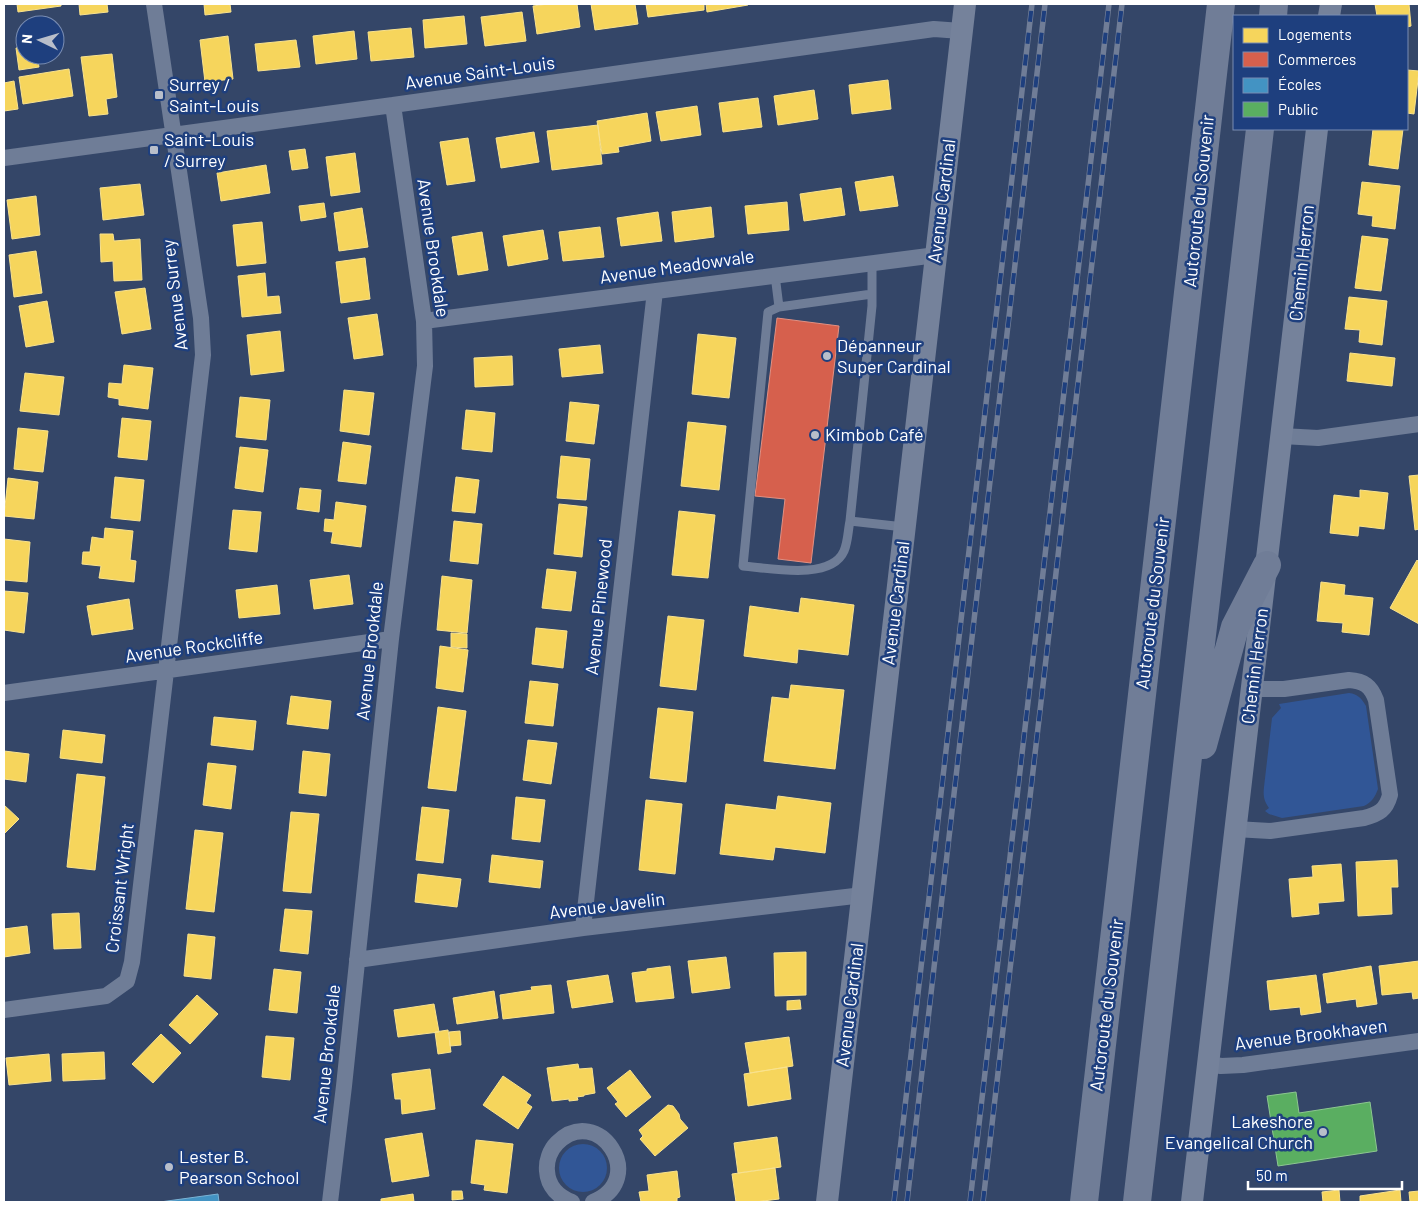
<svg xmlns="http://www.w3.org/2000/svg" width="1423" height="1206" viewBox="0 0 1423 1206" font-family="Barlow,sans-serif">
<rect width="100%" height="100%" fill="#344668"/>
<path fill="#315696" d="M1349,693C1358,694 1362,699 1366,706L1378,789C1375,797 1372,802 1364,806L1282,818L1269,814L1265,811L1269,808C1264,801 1263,796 1264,787L1272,718L1281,708L1279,704Z
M559 1168a24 24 0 1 1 48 0a24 24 0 1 1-48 0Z"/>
<path fill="#f6d55c" stroke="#f9e28d" d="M17,4H61V6L18,12Z
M79,4H107L108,12L80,15Z
M204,4H230L231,12L205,15Z
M548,4H577L580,27L537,34L533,6Z
M591,4H635L638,24L595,30Z
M646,4H704V10L648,17Z
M706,4H748V5L707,12Z
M1375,4H1409L1411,26L1407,27V16H1377Z
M522,12L526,41L485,46L481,17Z
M464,16L467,44L425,48L423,20Z
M411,28L414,57L371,61L368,32Z
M354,31L357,59L316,64L313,36Z
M228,36L233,79L205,82L200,40Z
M296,40L300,67L258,71L255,44Z
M25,47V55H37L39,67L19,70L16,48Z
M112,54L117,97L106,99L108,114L89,116L81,57Z
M69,69L73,96L23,104L19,77Z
M1407,70L1419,71L1414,114L1407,113Z
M888,80L891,109L852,114L849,85Z
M14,81L18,109L4,111V83Z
M814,90L818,119L778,125L774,96Z
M758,98L762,127L723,132L719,103Z
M697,106L701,135L661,141L656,112Z
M647,113L651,141L618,147L619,152L602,154L597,121Z
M598,125L602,164L552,170L547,131Z
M1373,129H1403L1398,169L1369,165Z
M534,132L539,162L501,168L496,138Z
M468,138L475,181L447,185L440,142Z
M305,149L308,168L292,170L289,151Z
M355,153L360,192L331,196L326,157Z
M266,165L270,193L221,201L217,173Z
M893,176L898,206L860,211L855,182Z
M1362,182L1400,186L1395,229L1372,226L1373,216L1358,214Z
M140,184L144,215L103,220L100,188Z
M841,188L845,215L804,221L800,194Z
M36,196L40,235L12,239L7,200Z
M787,202L789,230L748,234L745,206Z
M324,203L326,217L301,221L299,206Z
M711,207L714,237L675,242L672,212Z
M362,208L368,247L339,251L334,213Z
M658,212L662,241L621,246L617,218Z
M262,222L266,263L237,266L233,225Z
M600,227L604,257L563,261L559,232Z
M543,230L548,259L508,266L503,236Z
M482,232L488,270L458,275L452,237Z
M100,234H113L114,241L140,239L142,280L114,281L113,261L101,262Z
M1362,236L1388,239L1381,291L1355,288Z
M36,251L42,293L14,297L9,255Z
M365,258L370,299L341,303L336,262Z
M265,273L267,297L279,296L281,313L242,317L238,276Z
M145,288L151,329L122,334L115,292Z
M1349,297L1387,301L1382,345L1359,342L1360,330L1345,329Z
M47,301L54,342L26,347L19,306Z
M377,314L383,355L354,359L348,318Z
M280,331L284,371L251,375L247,335Z
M698,334L736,338L729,398L692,394Z
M600,345L603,373L562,377L559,349Z
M1350,353L1395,358L1392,386L1347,381Z
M512,356L513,385L475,387L474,358Z
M124,365L153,368L148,409L119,405V399L108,397L109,383L122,384Z
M25,373L64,377L59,415L20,411Z
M344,390L374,393L369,435L340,431Z
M240,397L270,400L266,440L236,437Z
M570,402L599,405L594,444L566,441Z
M466,410L495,413L492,452L462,449Z
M122,418L151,421L147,460L118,457Z
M688,422L726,426L719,490L681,486Z
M18,428L48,431L43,472L14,469Z
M343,442L371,446L366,484L338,481Z
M240,447L268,450L263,492L235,488Z
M561,456L590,459L586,500L557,498Z
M1419,475V529L1415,530L1409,476Z
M115,477L144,480L140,521L111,518Z
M456,477L479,480L475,513L452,511Z
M8,478L38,482L34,519L4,516Z
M300,488L321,490L319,512L297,509Z
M1360,490L1388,493L1384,529L1359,526L1358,536L1330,533L1334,495L1360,498Z
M336,502L366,506L361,547L331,543L333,532L324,531L325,519L334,520Z
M559,504L587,507L582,557L554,554Z
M233,510L261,512L257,552L229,549Z
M679,511L715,515L708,578L672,575Z
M454,521L482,524L478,564L450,561Z
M105,528L133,531L130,560L136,561L134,582L99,578L101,566L82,564L83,552H90L92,537L104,539Z
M4,539L30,542L27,582L4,580Z
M1417,560L1419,562V624L1390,608Z
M547,569L576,572L571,611L542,608Z
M349,575L353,604L314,609L310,580Z
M442,576L472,580L467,633L437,630Z
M1321,582L1345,585L1344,595L1373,598L1369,635L1342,632L1343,623L1317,621Z
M277,585L280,614L239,618L236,590Z
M4,591L28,593L24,633L4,630Z
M801,598L854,605L848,655L798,649L797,663L744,656L750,606L799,613Z
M129,599L133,629L92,635L87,606Z
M668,616L704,620L696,690L660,686Z
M536,628L567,631L563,668L532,664Z
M451,633L467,634V648L451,647Z
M440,646L468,650L463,692L436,688Z
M530,681L558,684L553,726L525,723Z
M791,685L844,690L835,769L764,761L772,697L789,699Z
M291,696L331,701L328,729L287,724Z
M438,707L466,711L456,791L428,788Z
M658,708L693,712L686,782L650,778Z
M214,717L256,721L253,750L211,745Z
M63,730L105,735L102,763L60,758Z
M528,740L557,743L551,784L523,780Z
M4,751L29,754L26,782L4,779Z
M303,751L330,754L326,796L299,793Z
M208,763L236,766L231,809L203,805Z
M77,774L105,777L95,870L67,867Z
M778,796L831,803L825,853L775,847L773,860L720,854L726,804L776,810Z
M516,797L545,800L540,842L512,839Z
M646,800L682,804L675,874L639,870Z
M4,805L19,819L4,834Z
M422,807L449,810L443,863L416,860Z
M291,812L319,814L311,893L283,891Z
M195,830L223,833L214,912L186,909Z
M492,855L543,861L540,888L489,882Z
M1397,860L1398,887H1391L1392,914L1358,916L1356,862Z
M1341,864L1344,901L1318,903L1319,914L1292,917L1289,879L1313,877L1312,866Z
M418,874L461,879L457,907L415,902Z
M285,909L312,911L308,954L280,951Z
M79,913L81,948L54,949L52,914Z
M27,926L30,953L4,957V929Z
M188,934L215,937L211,979L184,976Z
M806,952V995L775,996L774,953Z
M726,957L730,988L692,993L688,961Z
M1419,961V998L1413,999L1412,992L1382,995L1379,966Z
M670,966L674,998L636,1002L632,973L647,971V969Z
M1371,966L1377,1004L1357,1007L1356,999L1327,1003L1323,974Z
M274,969L301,972L297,1013L269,1010Z
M608,975L613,1002L572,1008L567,981Z
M1316,975L1321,1012L1301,1015L1300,1007L1270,1010L1267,981Z
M551,985L554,1013L503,1019L500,995L532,990L531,987Z
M494,991L498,1018L457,1024L453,998Z
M197,995L218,1014L190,1044L169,1025Z
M800,1000L801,1009L787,1010V1001Z
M434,1004L439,1032L398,1037L394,1010Z
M448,1030L451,1052L438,1054L435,1032Z
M460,1031L461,1045L450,1046L449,1032Z
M161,1034L181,1053L153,1083L132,1064Z
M266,1036L294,1038L290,1080L262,1077Z
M789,1037L793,1066L750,1073L745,1043Z
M104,1052L105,1079L63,1081L62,1054Z
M49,1054L51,1081L9,1085L6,1058Z
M578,1064L579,1069L592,1068L595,1093L584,1095V1096L577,1097L578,1100L569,1101V1099L552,1101L547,1068Z
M787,1067L791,1099L748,1106L744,1074Z
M430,1069L435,1109L402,1114L401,1099H395L392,1074Z
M630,1070L651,1097L626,1117L615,1104L618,1102L607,1088Z
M503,1076L531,1095L526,1103L532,1107L518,1129L483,1105Z
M668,1105L673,1106L679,1114L680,1119L688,1128L655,1156L640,1139L643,1136L639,1130Z
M422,1133L429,1176L392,1182L385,1139Z
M777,1137L781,1167L738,1173L734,1143Z
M476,1140L513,1144L507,1193L484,1190L485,1185L471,1183Z
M775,1168L779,1199L755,1202H736L732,1174Z
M677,1171L680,1197L677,1198V1202H641L639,1192L649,1191L647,1175Z
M1339,1190L1340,1202H1323L1322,1192Z
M1400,1190L1401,1202H1360V1196Z
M452,1191H462L463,1199L452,1200Z
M1419,1191V1202H1410L1409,1192Z
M413,1194L414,1202H381V1199Z"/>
<path fill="#d6604d" stroke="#e29082" d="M777,318L839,326L811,563L778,559L785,499L755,496Z"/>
<path fill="#4393c3" stroke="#7bb3d5" d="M218,1194L219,1202H160Z"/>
<path fill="#5aae61" stroke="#8cc690" d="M1296,1092L1299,1113L1370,1102L1377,1151L1278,1166L1267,1096Z"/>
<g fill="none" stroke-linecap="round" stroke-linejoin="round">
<path stroke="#6f7d97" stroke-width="9" d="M872,264V306L850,521L904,527
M775,275L779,307L872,294
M779,307L768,312L743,566C769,568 831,581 844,551C848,542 848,530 850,521"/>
<path stroke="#6f7d97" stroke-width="16" d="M4,158L393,105L934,29L961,31
M424,321L936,255
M1282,436L1318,438L1419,424
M4,693L391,639
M1235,829L1270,831L1364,818C1379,814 1386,810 1390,795L1376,700C1371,686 1364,681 1349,680L1284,689H1252
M583,928L655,291
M357,960L583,928L863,895
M4,1010L106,996L127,981L132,962L203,355L201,318L154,4
M1209,1064L1221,1066L1243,1065L1419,1041
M330,1202L344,1086L391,639L425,366L424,321L393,105
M572,1202C559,1197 548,1187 547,1171C546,1161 550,1150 557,1143C598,1102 650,1179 593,1202"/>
<path stroke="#75829b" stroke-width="22" d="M1329,16L1331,4
M827,1202L965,4
M1192,1202L1317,129"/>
<path stroke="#707d97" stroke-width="28" d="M1273,16L1274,4
M1203,745L1235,627L1267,565
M1084,1202L1221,4
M1137,1202L1260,129"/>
<g stroke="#707d97" stroke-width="5.5">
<path id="rail" d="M894,1202L1032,4
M907,1202L1045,4
M970,1202L1109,4
M983,1202L1122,4"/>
</g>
<use href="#rail" stroke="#1e3f7e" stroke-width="4" stroke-dasharray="11" stroke-linecap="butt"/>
</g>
<g fill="#b8beca" stroke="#1e3f7e" stroke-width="2">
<rect x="154" y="90" width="10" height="10" rx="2.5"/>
<rect x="149" y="145" width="10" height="10" rx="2.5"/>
<circle cx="827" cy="356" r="5"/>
<circle cx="815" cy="435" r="5"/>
<circle cx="1323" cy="1132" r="5"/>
<circle cx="169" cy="1167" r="5"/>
</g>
<g text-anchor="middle" stroke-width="5" stroke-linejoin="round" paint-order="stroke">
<g font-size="18" fill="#fff" stroke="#1e3f7e">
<text transform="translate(480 73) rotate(-8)" y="6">Avenue Saint-Louis</text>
<text transform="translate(942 201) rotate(-83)" y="6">Avenue Cardinal</text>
<text transform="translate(1199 201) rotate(-84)" y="6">Autoroute du Souvenir</text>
<text transform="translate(433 248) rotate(82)" y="6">Avenue Brookdale</text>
<text transform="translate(1302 263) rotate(-84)" y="6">Chemin Herron</text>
<text transform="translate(677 267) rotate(-8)" y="6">Avenue Meadowvale</text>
<text transform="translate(175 295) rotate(-97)" y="6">Avenue Surrey</text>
<text transform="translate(896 603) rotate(-83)" y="6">Avenue Cardinal</text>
<text transform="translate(1153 603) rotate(-83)" y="6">Autoroute du Souvenir</text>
<text transform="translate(599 607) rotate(-84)" y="6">Avenue Pinewood</text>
<text transform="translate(194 647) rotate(-8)" y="6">Avenue Rockcliffe</text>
<text transform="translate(370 651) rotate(-84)" y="6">Avenue Brookdale</text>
<text transform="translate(1255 666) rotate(-83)" y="6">Chemin Herron</text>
<text transform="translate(120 888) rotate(-83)" y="6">Croissant Wright</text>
<text transform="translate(607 906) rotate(-7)" y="6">Avenue Javelin</text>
<text transform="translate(850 1005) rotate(-83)" y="6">Avenue Cardinal</text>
<text transform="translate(1107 1005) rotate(-83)" y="6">Autoroute du Souvenir</text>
<text transform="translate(1311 1035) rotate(-7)" y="6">Avenue Brookhaven</text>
<text transform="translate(327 1054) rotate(-84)" y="6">Avenue Brookdale</text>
</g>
<g font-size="18" fill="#fff" stroke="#1e3f7e" text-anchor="start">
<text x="169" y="91">Surrey /<tspan x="169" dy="21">Saint-Louis</tspan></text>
<text x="164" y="146">Saint-Louis<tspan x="164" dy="21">/ Surrey</tspan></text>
<text x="837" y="352">Dépanneur<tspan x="837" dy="21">Super Cardinal</tspan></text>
<text x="825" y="441">Kimbob Café</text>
<text x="1313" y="1128" text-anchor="end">Lakeshore<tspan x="1313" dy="21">Evangelical Church</tspan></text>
<text x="179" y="1163">Lester B.<tspan x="179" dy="21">Pearson School</tspan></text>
</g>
</g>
<rect width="1423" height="1206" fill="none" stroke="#ffffff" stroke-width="10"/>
<rect x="1233" y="15" width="175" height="115" fill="#1e3f7e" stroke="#788cb2"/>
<rect x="1243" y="28" width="25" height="15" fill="#f6d55c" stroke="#788cb2"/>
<text x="1278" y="40" font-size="15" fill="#ffffff">Logements</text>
<rect x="1243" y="52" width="25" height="15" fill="#d6604d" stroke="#788cb2"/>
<text x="1278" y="65" font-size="15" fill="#ffffff">Commerces</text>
<rect x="1243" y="78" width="25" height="15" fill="#4393c3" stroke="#788cb2"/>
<text x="1278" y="90" font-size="15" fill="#ffffff">Écoles</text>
<rect x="1243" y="102" width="25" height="15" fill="#5aae61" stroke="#788cb2"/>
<text x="1278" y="115" font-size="15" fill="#ffffff">Public</text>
<g transform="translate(40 40) rotate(275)"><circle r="24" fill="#1e3f7e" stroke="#788cb2"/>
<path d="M0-4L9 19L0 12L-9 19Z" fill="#b8beca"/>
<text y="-8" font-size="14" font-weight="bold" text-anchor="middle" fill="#ffffff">N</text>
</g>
<path d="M1248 1181v8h154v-8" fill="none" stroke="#ffffff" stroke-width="2.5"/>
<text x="1256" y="1181" font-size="15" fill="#ffffff" stroke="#1e3f7e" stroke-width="4" paint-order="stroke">50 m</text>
</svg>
